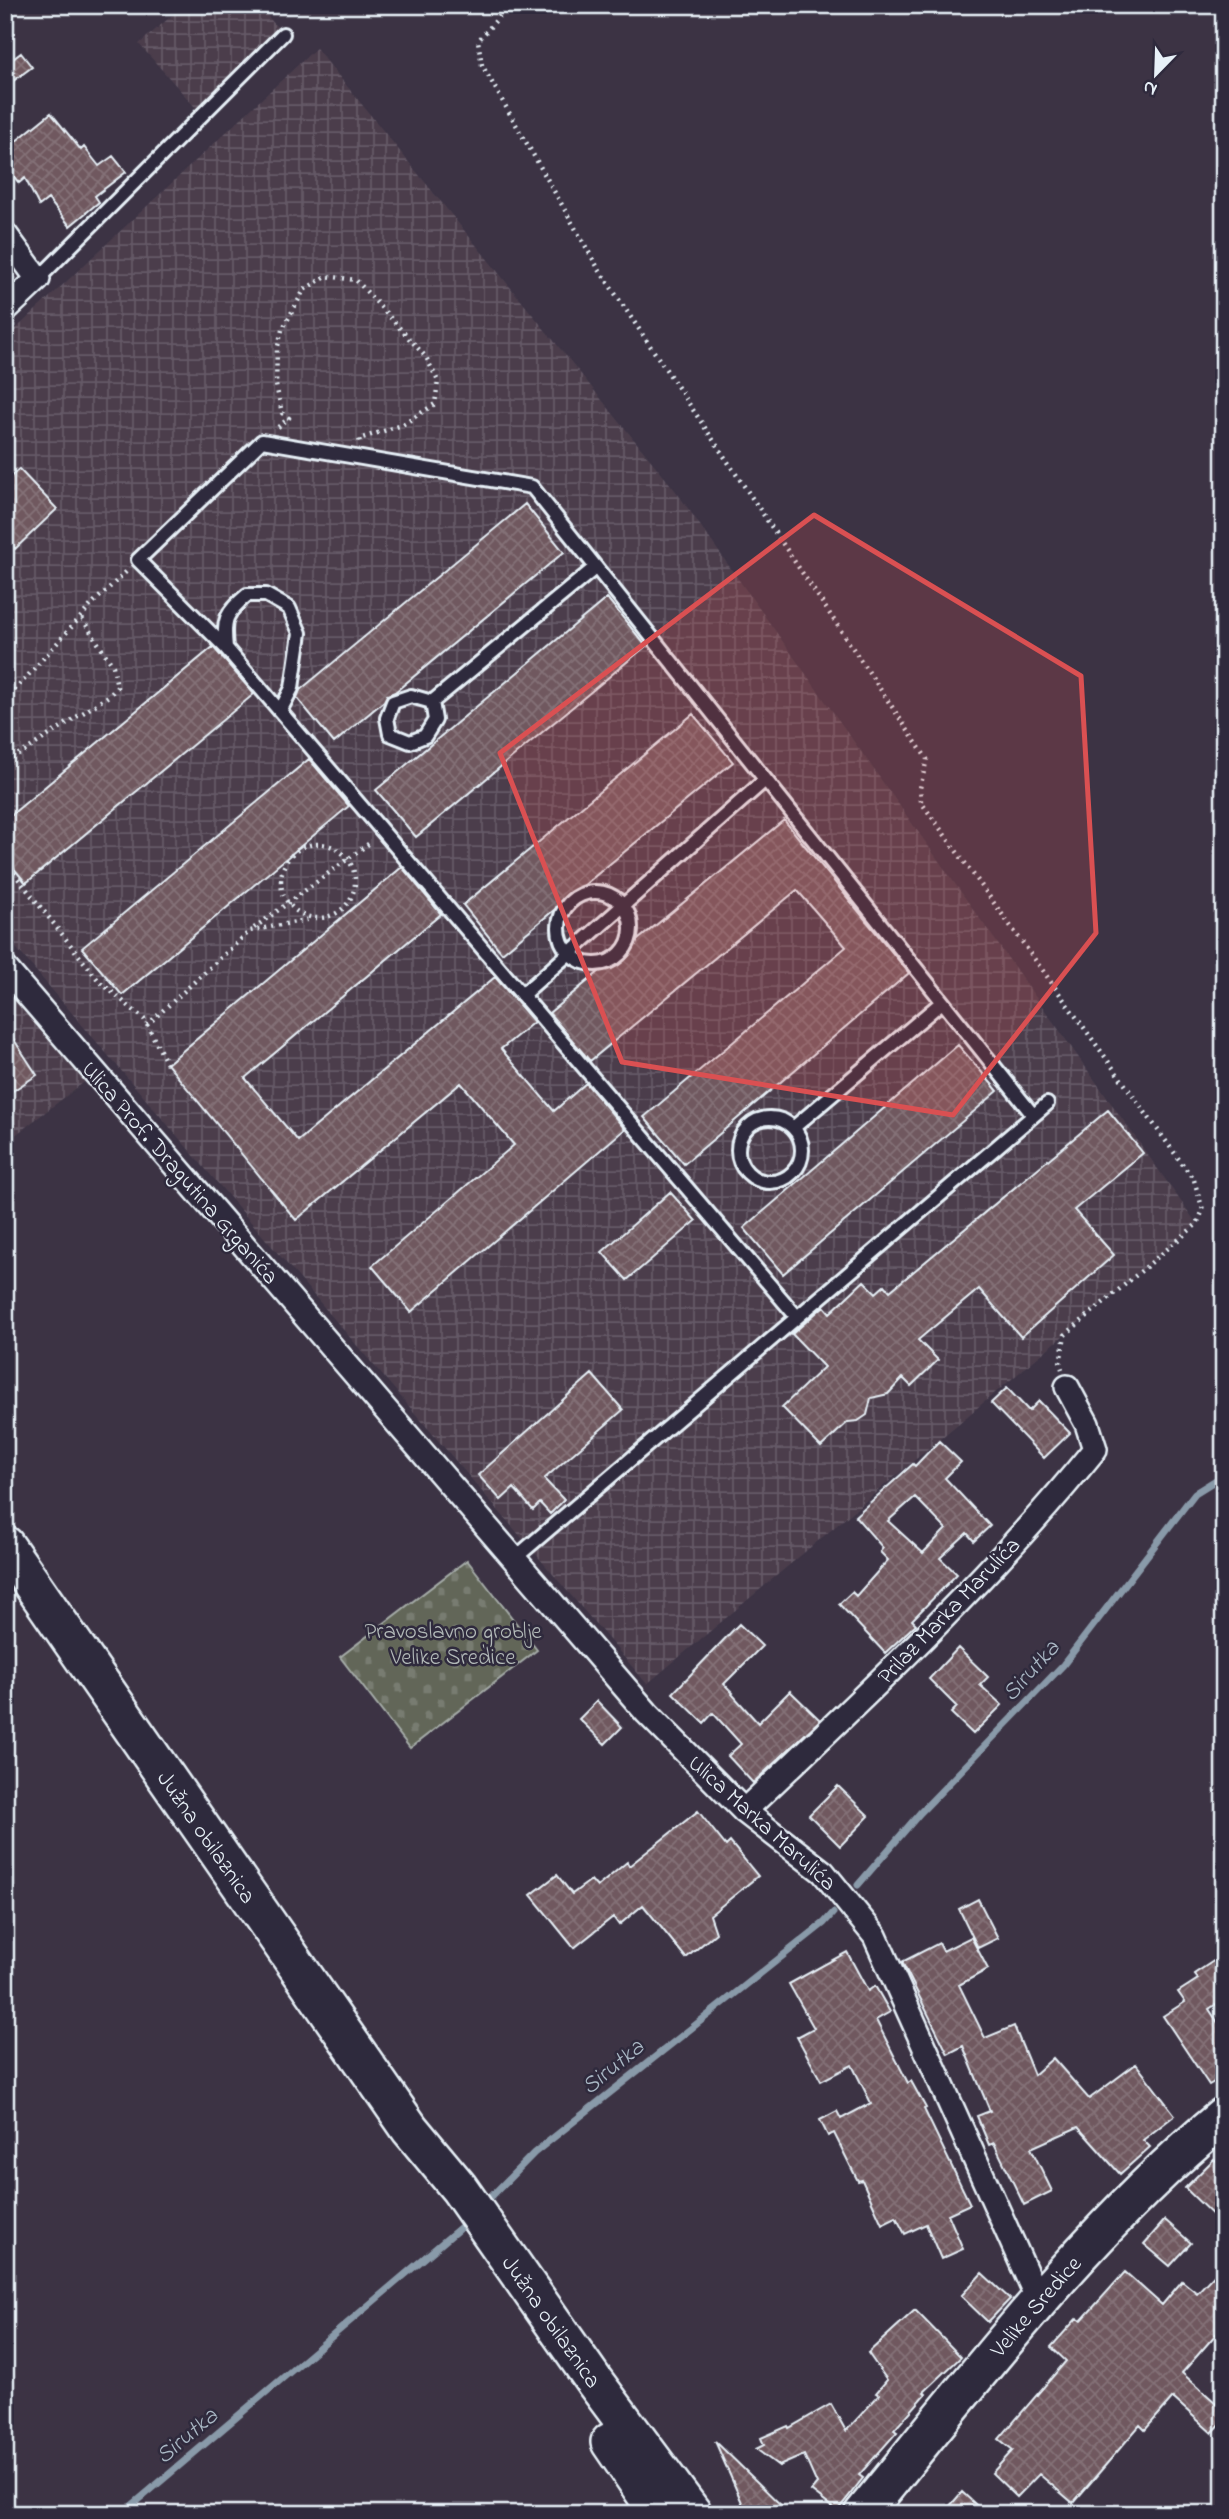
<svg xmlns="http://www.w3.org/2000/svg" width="1229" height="2519" viewBox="0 0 1229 2519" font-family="'Indie Flower',sans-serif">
<defs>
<pattern id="industrial-grid" width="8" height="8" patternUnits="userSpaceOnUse" patternTransform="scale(1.75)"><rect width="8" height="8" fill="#4b3e4c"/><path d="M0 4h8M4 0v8" fill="none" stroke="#655a67"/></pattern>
<pattern id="cemetery-stones" width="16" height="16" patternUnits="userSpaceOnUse" patternTransform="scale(1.75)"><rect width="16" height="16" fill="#626658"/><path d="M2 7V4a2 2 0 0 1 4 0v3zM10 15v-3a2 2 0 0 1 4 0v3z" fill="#787c71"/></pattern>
<pattern id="building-cross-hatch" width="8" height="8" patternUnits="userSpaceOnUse" patternTransform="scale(1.75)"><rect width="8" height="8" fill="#6f595f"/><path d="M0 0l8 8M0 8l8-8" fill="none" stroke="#847177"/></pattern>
</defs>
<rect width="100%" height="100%" fill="#3c3344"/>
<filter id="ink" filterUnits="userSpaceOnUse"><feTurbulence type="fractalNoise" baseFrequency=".0143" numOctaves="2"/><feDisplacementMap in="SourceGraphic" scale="14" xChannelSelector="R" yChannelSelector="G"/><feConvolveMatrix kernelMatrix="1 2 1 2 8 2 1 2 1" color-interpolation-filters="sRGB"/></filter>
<g filter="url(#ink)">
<path fill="url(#industrial-grid)" d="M184,5H258L283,34L202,115L139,44Z
M316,48L675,490L1197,1224L647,1684L5,935V339Z
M5,968L96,1073L5,1143Z"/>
<path fill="url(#cemetery-stones)" stroke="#a5aca8" stroke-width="2" d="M467,1560L537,1650L410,1748L340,1657Z"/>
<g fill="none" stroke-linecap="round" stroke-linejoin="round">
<path stroke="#899aa9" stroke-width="7" d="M858,1885L920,1813L1063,1665L1195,1493L1224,1475
M485,2203L534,2153L824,1923L833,1913
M122,2514L467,2222"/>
</g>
<path fill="url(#building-cross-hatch)" stroke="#e8f1f8" stroke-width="2" fill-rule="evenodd" d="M21,53L32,67L5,87V65Z
M51,113L81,150L84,147L99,166L113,156L126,172L95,196L99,202L70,226L48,199L39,206L25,178L19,183L5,166V150Z
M19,469L57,509L15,549L5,538V482Z
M525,504L564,552L395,692L387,695L384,701L334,743L297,698L300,690Z
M607,598L646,646L416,837L376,790Z
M213,647L254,694L26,883L5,858V820Z
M693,714L733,762L502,953L463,905Z
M309,759L349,806L122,995L82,948Z
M784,820L909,973L684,1164L644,1117L846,947L797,890L590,1061L549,1013Z
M402,867L441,914L245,1078L298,1141L495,977L534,1022L501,1049L554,1111L586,1083L625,1129L411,1312L372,1266L514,1145L461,1083L296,1220L167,1064Z
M5,1026L37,1075L5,1096Z
M958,1045L998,1091L783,1274L744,1228Z
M1108,1110L1143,1153L1074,1210L1114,1255L1021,1337L979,1289L918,1340L938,1360L911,1386L903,1378L888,1394L871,1398L867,1415L858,1421L848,1422L821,1447L782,1407L824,1367L792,1334L824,1306L830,1313L864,1281L876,1293L885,1285L890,1291Z
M670,1192L696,1221L627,1280L602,1252Z
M592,1374L623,1410L544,1479L564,1500L550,1514L540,1503L533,1510L514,1488L501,1500L478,1475Z
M1007,1388L1029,1411L1039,1401L1070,1433L1044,1458L991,1403Z
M939,1441L961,1462L945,1478L990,1526L974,1541L967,1533L940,1558L957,1574L912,1620L916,1624L885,1653L839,1604L852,1592L856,1596L888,1560L880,1552L883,1548L855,1516L913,1464L915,1466ZM915,1497L946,1529L923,1553L888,1521Z
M739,1624L762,1646L724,1684L733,1693L732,1694L758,1723L790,1691L820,1720L753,1783L728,1756L741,1744L713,1713L704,1723L673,1693Z
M958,1648L988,1677L980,1685L1002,1705L973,1734L951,1713L957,1707L929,1679Z
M597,1701L622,1727L605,1744L579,1719Z
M838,1786L869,1816L840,1846L809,1815Z
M698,1811L726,1846L730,1842L758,1876L710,1915L716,1933L686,1958L643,1905L619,1925L613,1917L574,1948L531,1895L557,1875L572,1894L591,1880L597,1887L627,1862L629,1866Z
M978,1899L998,1938L978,1948L959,1909Z
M971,1937L988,1969L959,1985L985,2038L1014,2026L1034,2075L1053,2058L1089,2099L1136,2064L1175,2115L1143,2140L1150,2147L1120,2174L1078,2127L1031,2148L1052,2191L1024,2205L994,2143L989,2145L977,2116L990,2111L963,2046L948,2054L902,1962L939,1943L943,1951Z
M847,1952L868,1991L875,1986L890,2012L876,2020L908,2083L911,2081L926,2108L924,2109L970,2204L948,2214L963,2249L941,2259L926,2224L905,2234L896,2217L882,2224L862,2180L858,2181L834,2133L828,2136L820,2120L837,2111L841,2119L871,2103L852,2065L821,2081L797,2037L814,2028L789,1984Z
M1224,1954V1999L1209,2009L1224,2032V2076L1209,2085L1163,2016L1185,2002L1178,1992L1198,1979L1194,1974Z
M1214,2159L1224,2168V2226L1185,2188Z
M1165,2220L1191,2243L1170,2266L1144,2244Z
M1224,2264V2325L1182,2373L1224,2410V2420L1212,2433L1173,2398L1145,2430L1140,2425L1073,2503L1039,2474L1017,2497L992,2473L1013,2450L999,2439L1066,2361L1051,2347L1077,2318L1081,2321L1125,2272L1162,2305L1182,2281L1197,2293Z
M982,2273L1010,2299L988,2322L961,2296Z
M915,2310L961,2357L924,2392L926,2394L894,2430L897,2432L859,2475L863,2478L837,2511L811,2491L817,2484L804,2455L779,2466L756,2449L764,2445L761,2438L788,2426L789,2428L831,2404L846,2431L879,2395L876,2393L887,2380L868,2353Z
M715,2441L751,2476L790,2514H747Z
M962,2492L986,2514H943Z"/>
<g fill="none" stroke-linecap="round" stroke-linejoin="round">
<g stroke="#e8f1f8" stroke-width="18">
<path id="service" d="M38,279L283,34
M226,648L138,560L262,441L532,487L1033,1115
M432,702L411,696L393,702L387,718L390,734L410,742L425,736L435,720L432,702L596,567
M280,711L292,688L300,633L289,608L266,595H247C225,614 223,619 226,648L797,1317
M559 928a36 36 0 1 1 72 0a36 36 0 1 1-72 0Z
M522,995L765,780
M738 1150a32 32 0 1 1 64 0a32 32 0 1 1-64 0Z
M793,1128L942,1002
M514,1559L1047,1104"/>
</g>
<g stroke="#e8f1f8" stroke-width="28">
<path id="minor" d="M5,234L38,279L5,310
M5,968L647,1713L744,1811L823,1872L875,1936L1039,2302
M744,1811C865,1696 990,1579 1095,1449L1087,1424L1067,1387"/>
</g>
<g stroke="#e8f1f8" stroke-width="42">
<g id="primary">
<path id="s1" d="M5,1545L410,2129L459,2188L594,2381L693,2514"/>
<path d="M610,2442L659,2514"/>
<path id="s2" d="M863,2514C973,2380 1089,2227 1224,2116"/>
</g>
</g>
<path stroke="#e8f1f8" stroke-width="4.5" stroke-dasharray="2 5" stroke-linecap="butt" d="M509,5L478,41L482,65L598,268L927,759L920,788L921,802L1194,1180L1203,1210L1197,1224L1065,1335L1060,1363L1062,1369
M278,427L289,418L282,413L276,385L277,350L282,330L304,290L326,276L356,280L426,357L438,381L435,404L402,425L359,439L360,442
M5,701L94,602L127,571
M5,760L25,751L110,695L117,687L113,666L81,617
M281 881a37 37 0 1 1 74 0a37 37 0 1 1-74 0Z
M5,862L99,981L144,1019L167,1064
M254,928L371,842
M147,1025L250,931L311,919"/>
<use href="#service" stroke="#2f2a3d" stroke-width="12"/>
<use href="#minor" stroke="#2f2a3d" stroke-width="23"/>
<use href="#primary" stroke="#2f2a3d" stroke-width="37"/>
</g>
</g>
<path fill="#da5052" fill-opacity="0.2" stroke="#da5052" stroke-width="5" stroke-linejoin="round" d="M814,515L1081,676L1096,933L953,1115L622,1062L500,753Z"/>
<g text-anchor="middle" stroke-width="5" stroke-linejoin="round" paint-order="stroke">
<g font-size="23" fill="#e8f1f8" stroke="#2f2a3d">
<text transform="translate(181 1172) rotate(49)" y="8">Ulica Prof. Dragutina Grganića</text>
<text transform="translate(948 1610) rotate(-46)" y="8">Prilaz Marka Marulića</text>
<text transform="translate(763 1822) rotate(42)" y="8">Ulica Marka Marulića</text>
<text dy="8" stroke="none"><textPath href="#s1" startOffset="355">Južna obilaznica</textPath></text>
<text dy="8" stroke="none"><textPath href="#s2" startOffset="270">Velike Sredice</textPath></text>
<text dy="8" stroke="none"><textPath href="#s1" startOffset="950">Južna obilaznica</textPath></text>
</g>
<g font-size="23" fill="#b2b9b8" stroke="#2f2a3d">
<text x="453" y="1638">Pravoslavno groblje<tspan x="453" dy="26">Velike Sredice</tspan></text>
</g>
<g font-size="24" font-style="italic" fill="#a9b7c4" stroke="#2f2a3d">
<text transform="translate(1030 1670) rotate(-48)" y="8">Sirutka</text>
<text transform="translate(612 2066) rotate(-39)" y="8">Sirutka</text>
<text transform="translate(186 2435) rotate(-40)" y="8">Sirutka</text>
</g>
</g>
<rect width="1229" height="2519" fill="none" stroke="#2f2a3d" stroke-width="28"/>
<rect x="14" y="14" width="1201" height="2491" fill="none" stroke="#e8f1f8" stroke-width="2.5" filter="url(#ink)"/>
<g transform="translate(1156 74) rotate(203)" stroke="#2f2a3d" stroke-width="5" paint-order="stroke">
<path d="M0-5L12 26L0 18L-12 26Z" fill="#e8f1f8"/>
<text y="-10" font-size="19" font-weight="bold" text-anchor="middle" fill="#e8f1f8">N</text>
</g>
</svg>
